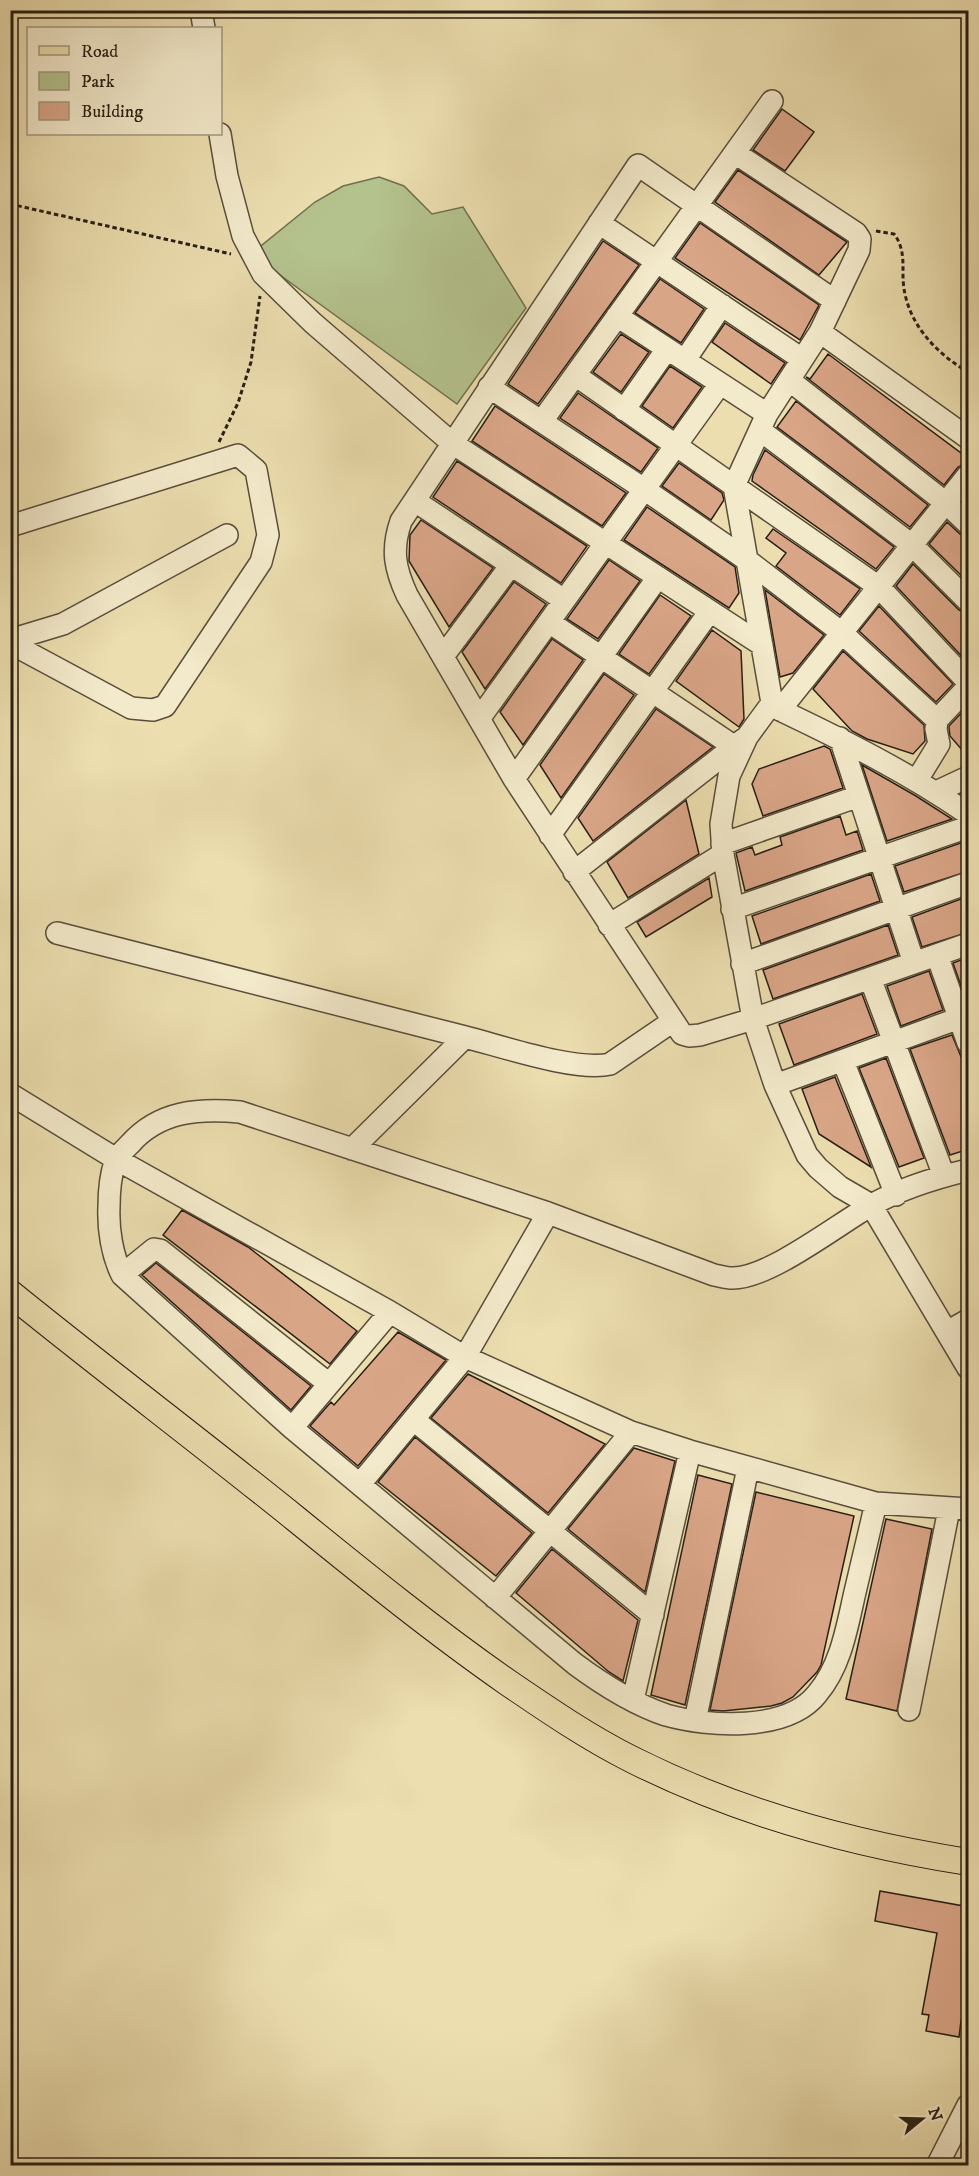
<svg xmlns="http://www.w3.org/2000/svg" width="979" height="2176" viewBox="0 0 979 2176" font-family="'IM FELL DW Pica',serif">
<rect width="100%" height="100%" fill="#ecdeaf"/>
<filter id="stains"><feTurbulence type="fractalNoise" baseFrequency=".00333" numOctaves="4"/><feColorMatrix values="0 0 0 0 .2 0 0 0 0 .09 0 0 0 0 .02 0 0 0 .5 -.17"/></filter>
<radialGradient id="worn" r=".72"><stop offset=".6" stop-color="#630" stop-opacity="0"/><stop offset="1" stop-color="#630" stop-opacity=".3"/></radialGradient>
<path fill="#b4c28d" stroke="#6e7050" stroke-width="1.5" d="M379,177L404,186L432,214L463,207L526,308L457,404L251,254L315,202L343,186Z"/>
<path fill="#d9a587" stroke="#281e14" stroke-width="1.5" d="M782,109L814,132L785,171L753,150Z
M738,170L847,242L819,275L715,202Z
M700,223L819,305L800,340L675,258Z
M603,241L639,265L538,404L508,384Z
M660,279L704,309L681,343L635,313Z
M725,323L785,363L771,384L712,342Z
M621,334L649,352L621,392L593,372Z
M828,354L969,459V462L958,467L944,485L806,377L810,379Z
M670,366L702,387L673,428L642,406Z
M578,393L658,448L641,472L560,418Z
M796,401L928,505L910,527L777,427Z
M495,406L626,493L602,526L472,441Z
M765,450L894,547L876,569L752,481L753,475Z
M457,461L587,546L561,583L433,497Z
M679,463L722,493L724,500L711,520L662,486Z
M647,507L735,567L739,593L729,608L624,540Z
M421,520L493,568L449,627L409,561L410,535Z
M947,522L960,534L969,536V583L929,544Z
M773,529L860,589L840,615L776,566L786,553L766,538Z
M609,560L640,581L598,639L567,619Z
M913,564L959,610L969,613V664L896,586Z
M514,582L546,604L485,689L462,652Z
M765,590L824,635L793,673L780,677Z
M660,595L691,616L649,674L619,654Z
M879,606L953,684L936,702L859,631Z
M712,630L741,651L744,719L739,727L676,681Z
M552,639L583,660L523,745L500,712Z
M843,651L924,725L925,741L913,754L867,739L852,731L813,689Z
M604,674L634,695L561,798L540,765Z
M969,705V758L950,736L949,728V726Z
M656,709L713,747L593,841L578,818Z
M824,746L830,749L843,788L763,816L752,784L759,769Z
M862,765L916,796L952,819L887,841Z
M686,800L699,854L628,898L607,862Z
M840,816L846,835L857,831L863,850L745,891L736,853L752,847L755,855L782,845L780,837Z
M969,840V871L904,892L895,866Z
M871,874L880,901L761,944L752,916Z
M709,878L712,897L646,937L637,922Z
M969,896V932L922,947L912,917Z
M888,925L898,955L773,999L763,970Z
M969,957V1003H967L953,963Z
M929,971L943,1010L901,1026L887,986Z
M862,994L877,1034L794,1065L779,1024Z
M952,1035L969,1076V1149L950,1155L910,1049Z
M886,1058L924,1158L899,1167L859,1068Z
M835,1077L871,1167L819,1134L802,1089Z
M182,1210L248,1247L357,1331L330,1364L163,1235Z
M156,1263L311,1386L291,1410L142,1275Z
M398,1332L446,1360L358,1466L310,1426L331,1402L334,1405Z
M468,1374L605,1444L548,1513L431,1418Z
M415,1437L532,1533L496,1576L378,1482Z
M634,1448L675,1461L645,1592L568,1529Z
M698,1475L732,1484L685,1705L651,1695Z
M756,1492L854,1516L821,1665L817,1672L793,1697L782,1703L771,1706L723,1711L710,1710Z
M886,1519L932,1529L897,1711L846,1699Z
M552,1549L638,1620L623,1681L609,1672L516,1593Z
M880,1891L969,1907V2007L966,2022L961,2021L959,2037L926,2031L929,2015L922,2014L937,1933L875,1921Z"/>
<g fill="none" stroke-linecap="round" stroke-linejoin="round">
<g stroke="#594e3b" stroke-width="24">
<path id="minor" d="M201,10L204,28
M220,134L227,176L243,236L263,274L313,323L452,443L762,645
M735,153L856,233L860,239L859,250L820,332L767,414L734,486L772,703L780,710C845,741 909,773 968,814
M599,223L802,359
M835,301L638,165L401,521C391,550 395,569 407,595L514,779L682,1034L689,1036L700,1035L753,1019L968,944
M617,316L767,414
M820,332L968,438
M685,360L722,305
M575,375L879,587L968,682
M789,380L946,503L968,524
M489,387L644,489L747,560L842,633L937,720
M624,410L667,349
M542,421L772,101
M760,430L912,545L968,601
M415,501L564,600
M10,526L238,455L256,470L268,535L261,562L165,706L153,710L131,708L10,643
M549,622L735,747
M10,640L63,624L227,535
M444,655L511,565
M772,703L747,737L729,776L721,824L723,854L753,1019L775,1085L807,1155L818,1168L840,1187L871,1205L968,1368
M780,710L968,475
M479,719L720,384
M840,738L914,963
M514,779L658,577
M917,780L939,744L936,729L937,720L968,687
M936,792L968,777
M550,835L710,611
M722,844L859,796
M574,872L744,739
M732,909L968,827
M609,925L723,854
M57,933L465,1037
M937,955L968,1043
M742,964L968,883
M870,978L944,1176
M843,1061L896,1195
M775,1085L968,1015
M10,1094L116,1159L390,1312L465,1357L631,1432L690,1451L876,1503C869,1533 862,1563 855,1592C847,1627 841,1666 817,1694C787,1732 708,1727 666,1715C633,1704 602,1684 575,1664L292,1428L122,1275C112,1255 108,1229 109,1207C109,1192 110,1177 115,1162C118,1155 125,1149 130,1144C159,1111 199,1108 240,1112L548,1213L714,1275C720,1276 727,1278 732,1278C768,1279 837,1225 870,1206C899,1189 935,1178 968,1170
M352,1149L465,1037C501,1046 577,1072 610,1064L673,1021
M122,1275L154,1249L160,1250L329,1384
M947,1332L968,1320
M414,1420L653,1615
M292,1428L390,1312
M360,1484L465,1357L548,1213
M876,1503L968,1509
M495,1598L631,1432
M633,1700L690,1451
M909,1710L949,1509
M695,1721L748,1468
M937,2166L968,2105"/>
</g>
<g stroke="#281e14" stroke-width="28">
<path id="major" d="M10,1293C105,1370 202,1443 296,1519C365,1575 434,1631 507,1682C548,1710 589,1738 633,1760C739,1813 852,1844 968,1862"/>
</g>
<path stroke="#281e14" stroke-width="3" stroke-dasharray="4.5 3" stroke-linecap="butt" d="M10,204L231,254
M876,231L894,234C904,247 903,261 903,277C904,320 934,352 968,372
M219,442L238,403L251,362L260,296"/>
<use href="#minor" stroke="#f3eacb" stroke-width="21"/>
<use href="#major" stroke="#ecdeaf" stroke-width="26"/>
</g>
<rect width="979" height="2176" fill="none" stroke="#ecdeaf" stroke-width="36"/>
<rect x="12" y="12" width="955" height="2152" fill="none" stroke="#281e14" stroke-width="3"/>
<rect x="18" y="18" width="943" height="2140" fill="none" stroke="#281e14" stroke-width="1.5"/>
<rect x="27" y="27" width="195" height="108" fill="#f3eacb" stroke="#a29882" stroke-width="1.5"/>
<rect x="39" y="46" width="30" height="9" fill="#ecdeaf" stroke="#a29882" stroke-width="1.5"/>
<text x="81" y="57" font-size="18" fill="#281e14">Road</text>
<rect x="39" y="72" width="30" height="18" fill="#b4c28d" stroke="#a29882" stroke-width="1.5"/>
<text x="81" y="87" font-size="18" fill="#281e14">Park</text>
<rect x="39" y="102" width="30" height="18" fill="#d9a587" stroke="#a29882" stroke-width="1.5"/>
<text x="81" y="117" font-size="18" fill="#281e14">Building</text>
<g transform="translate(922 2119) rotate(71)" stroke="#f3eacb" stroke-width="4.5" paint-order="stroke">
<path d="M0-4.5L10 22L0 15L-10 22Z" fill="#281e14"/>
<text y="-9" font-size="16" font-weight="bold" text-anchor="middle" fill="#281e14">N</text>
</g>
<rect width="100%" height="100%" filter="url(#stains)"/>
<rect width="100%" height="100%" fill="url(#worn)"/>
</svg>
